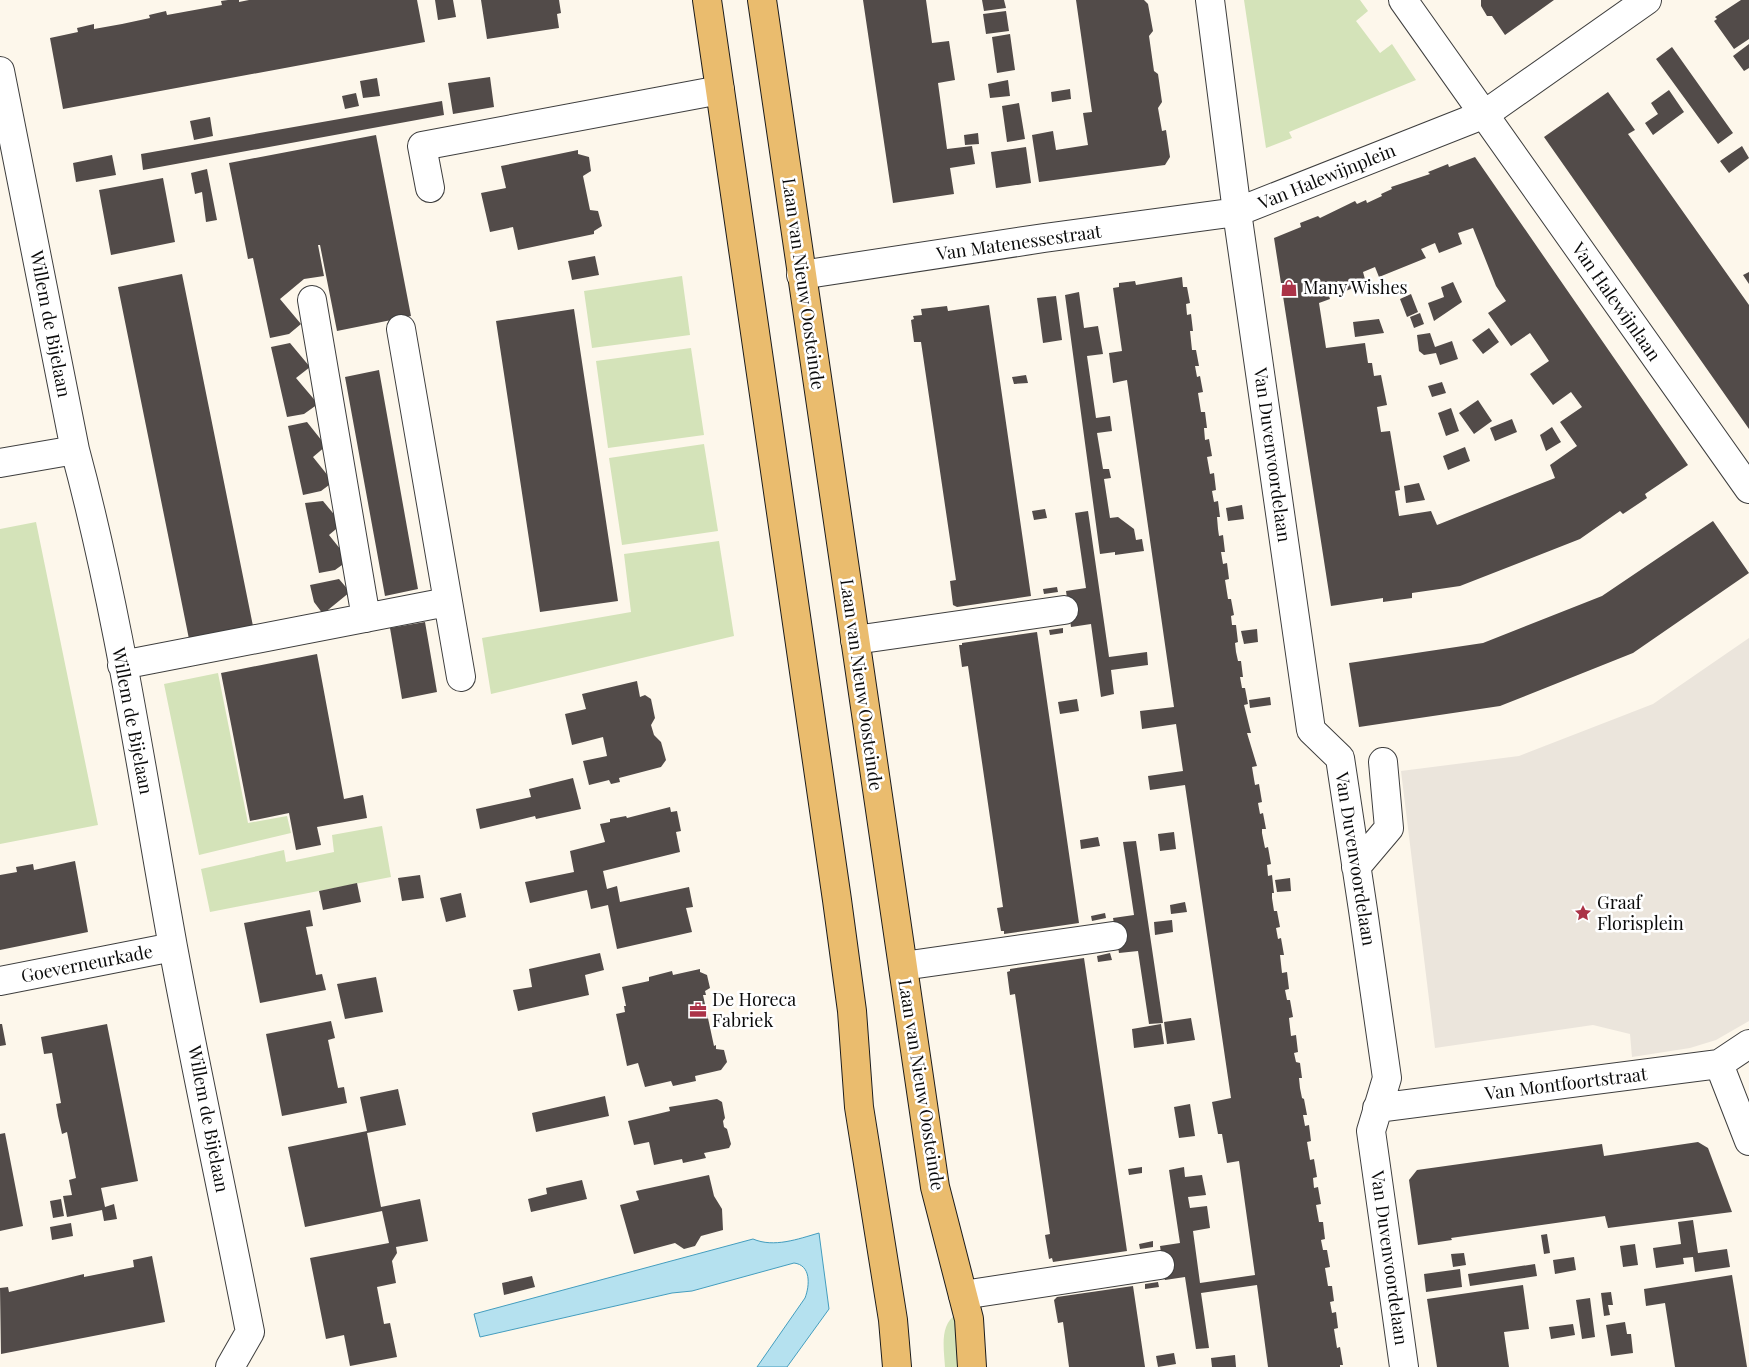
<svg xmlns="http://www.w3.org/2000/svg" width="1749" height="1367" viewBox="0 0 1749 1367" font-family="'Playfair Display',serif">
<rect width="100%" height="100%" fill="#fdf7eb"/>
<path fill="#d4e3b9" d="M1244,0H1360L1368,11L1356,21L1380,53L1392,44L1416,80L1289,132L1292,138L1266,148Z
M682,276L690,335L592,348L584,291Z
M691,348L704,435L608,448L596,361Z
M704,444L718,531L622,545L609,458Z
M36,522L98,825L0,844V529Z
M719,541L734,636L491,694L482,638L631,612L624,554Z
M218,673L248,823L287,816L291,833L199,855L164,684Z
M382,826L391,877L210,912L201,869L284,850L286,862L334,852L332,835Z
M957,1314L963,1367H945C944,1349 939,1324 957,1314Z"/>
<path fill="#ebe5dc" d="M1749,638V1021L1716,1040L1690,1048L1632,1057L1630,1034L1593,1025L1435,1048L1401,771L1519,756L1653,704Z"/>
<path fill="#b5e1ef" stroke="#449dbe" d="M819,1233L829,1309L787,1367H757L805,1298C810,1285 811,1265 794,1263L692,1291L672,1293L480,1337L474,1314L753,1239C774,1248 798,1239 819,1233Z"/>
<path fill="#524b49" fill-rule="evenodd" d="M228,0H239V2L249,0H417L425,42L63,109L50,38L78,32L77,28L94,24V29L122,24L150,18L149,15L166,11L167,15L222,5L221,1Z
M435,0H453L456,17L438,20Z
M481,0H559L561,13L557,14L559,28L487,39Z
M863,0H926L932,43L949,41L955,80L938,83L947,149L972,146L975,164L950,168L954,194L893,203Z
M982,0H1004L1006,8L984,11Z
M1076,0H1144L1148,4L1153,31L1149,36L1154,71L1158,74L1162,102L1158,108L1162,131L1166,130L1170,157L1165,165L1039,182L1032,135L1053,131L1056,150L1088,145L1083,113L1092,112Z
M1481,0H1554L1505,35L1492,16H1487L1481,6Z
M1741,0H1749V39L1734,49L1714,21L1717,19L1715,17Z
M1006,11L1009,31L986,34L983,14Z
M1010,34L1015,70L997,73L992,37Z
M1749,44V68L1744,71L1733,56Z
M1672,47L1733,133L1718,144L1656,59Z
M490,77L494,107L453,114L448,83Z
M377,78L380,96L363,98L360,81Z
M1008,80L1010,96L990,98L988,84Z
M1070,89L1071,99L1052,102L1051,92Z
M1669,90L1684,112L1653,135L1645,123L1658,114L1651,103Z
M1608,92L1635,130L1628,134L1749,305V429L1544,137Z
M356,93L359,106L345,109L342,96Z
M442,101L444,115L143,170L141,154Z
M1019,103L1025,139L1007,142L1002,106Z
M210,117L213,136L194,140L190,121Z
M978,133L979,144L965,145L964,135Z
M376,135L411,316L337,331L320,245H318L324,276L304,279L280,299L301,324L289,334L270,338L253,258L248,259L229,163Z
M1742,146L1749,158L1729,173L1720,161Z
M1026,147L1031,183L996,188L991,152Z
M578,150V154L589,157L591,171L583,176L590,210L598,211L602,226L594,231V234L518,250L513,227L490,232L481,193L506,188L501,166Z
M112,155L116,175L76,182L73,163Z
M1475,157L1688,465L1645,494L1647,498L1623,514L1620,511L1580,539L1460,586L1412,593V598L1383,602V598L1331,606L1274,238L1301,227L1300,223L1318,216L1320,218L1355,201L1357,204L1366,200L1367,203L1382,196L1381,194L1392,189L1391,187L1430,174L1428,172L1448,164L1449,167ZM1473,228L1496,286L1506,301L1488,313L1511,346L1530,333L1539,346L1549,361L1530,374L1553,405L1571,392L1582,407L1560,422L1577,446L1550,465L1555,478L1437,525L1431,511L1399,516L1395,491L1400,490L1390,431L1381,432L1377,407L1387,405L1381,375L1374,376L1372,363H1368L1365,343L1326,348L1319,303L1330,299L1326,287L1339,281L1343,292L1366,283L1363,272L1375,267L1379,277L1426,258L1421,249L1435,243L1439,253L1462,244L1458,233Z
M207,169L217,220L206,222L202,192L195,194L191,173Z
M163,178L175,242L111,255L99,190Z
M595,256L599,275L572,280L568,261Z
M1749,272V284L1743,275Z
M182,274L253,626L189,639L118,287Z
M1182,277L1183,287H1187L1190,303L1186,304L1187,315L1191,314L1193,331H1190L1192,350H1196L1199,366H1195L1197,377L1200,376L1203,392L1198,393L1201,412H1205L1207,428H1204L1205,440L1209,439L1212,456L1207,457L1210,474L1214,473L1216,490L1212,491L1214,502L1218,501L1220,517H1217L1218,529L1219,536L1223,535L1225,552H1221L1223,564L1227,563L1229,579L1225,580L1228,599H1231L1234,615L1231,616L1232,625H1236L1238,642L1235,643L1236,652L1238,661H1241L1243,677H1240L1242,688H1245L1248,704L1244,705L1251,733H1247L1257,766L1252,767L1255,785L1259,784L1262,802L1258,803L1260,814L1263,813L1266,829H1262V833L1265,848L1268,847L1271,864L1267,865L1268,876L1272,875L1274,893H1272V898L1274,911H1277L1280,927L1276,928L1278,939L1281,938L1284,955H1280L1282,973L1287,972L1289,989L1285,990L1287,1000H1290L1293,1017L1289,1018L1291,1036L1296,1035L1298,1052L1294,1053L1296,1062L1300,1063L1302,1078H1299L1300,1088L1302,1098L1304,1099L1307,1115H1303L1305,1126L1309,1125L1311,1141L1307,1142L1310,1160L1314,1159L1317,1177L1313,1178L1314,1188L1318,1187L1321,1204L1316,1205L1319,1222H1323L1325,1239L1321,1240L1323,1250H1327L1330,1267L1325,1268L1328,1286H1332L1334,1301L1330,1302L1332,1313L1336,1312L1338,1328L1334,1329L1337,1348L1340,1347L1343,1365H1340V1367H1268L1257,1285L1201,1293L1209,1348L1196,1349L1185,1277L1165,1280L1160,1246L1180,1243L1169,1170L1184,1167L1185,1177L1202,1175L1206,1195L1188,1197L1190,1208L1207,1206L1210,1228L1193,1231L1200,1283L1255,1275L1239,1161L1227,1163L1222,1134H1218L1212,1102L1231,1098L1185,785L1150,790L1148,776L1183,771L1176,724L1142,729L1140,711L1174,707L1127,380L1113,383L1109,353L1122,351L1113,288L1119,287V283L1135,281L1136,285Z
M1453,282L1462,302L1434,321L1428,303L1444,297L1441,287Z
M1079,292L1084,328L1098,326L1103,354L1087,356L1096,418L1110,416L1112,431L1097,433L1103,469H1109L1111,478L1104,479L1110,518L1118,517L1134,529L1136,540L1142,539L1144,551L1115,555V552L1100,554L1065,295Z
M1411,294L1418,312L1407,317L1400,299Z
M1056,296L1062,340L1043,343L1037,298Z
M989,305L1031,596L957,607L953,605L950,581L956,580L921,342H914L911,320L914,319L913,316L922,315L921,309L947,306L948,311Z
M574,309L618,601L540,612L496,321Z
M1420,313L1424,324L1414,328L1410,317Z
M1379,319L1384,333L1355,337L1353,322Z
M1489,328L1499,342L1483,354L1472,340Z
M1430,333L1435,347L1452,341L1458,359L1440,365L1436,353L1424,355L1419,351L1417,335Z
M290,343L310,367L296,378L318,404L304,414L287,417L271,347Z
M379,370L418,589L385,596L345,377Z
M1026,375L1028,383L1014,384L1012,377Z
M1442,382L1446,393L1432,397L1428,386Z
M1478,400L1492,421L1474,434L1459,413Z
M1451,408L1459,431L1446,436L1438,413Z
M1512,419L1517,432L1495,441L1490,428Z
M307,422L326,446L313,457L333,482L321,491L303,495L288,426Z
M1552,427L1561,442L1546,451L1540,435Z
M1465,447L1470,461L1448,470L1443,456Z
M1419,483L1425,500L1406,503L1404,486Z
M323,501L342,524L329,535L349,560L335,570L319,573L305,503Z
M1242,505L1244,519L1228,521L1226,508Z
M1045,509L1047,518L1034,520L1032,511Z
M1088,511L1109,657L1147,652L1148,665L1111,670L1114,694L1101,697L1091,624L1071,627L1066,591L1086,588L1075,513Z
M1713,521L1749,573L1633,653L1500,706L1359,727L1349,663L1483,643L1602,596Z
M339,579L350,592L323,614L314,602L310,585Z
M1057,587L1058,592L1044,594L1043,589Z
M425,622L437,692L402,699L390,628Z
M1063,628V633L1050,635L1049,630Z
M1257,629L1258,642L1244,644L1241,631Z
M1037,632L1079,923L1004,934V931H1001L997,908L1003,907L968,666L962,667L959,645H962V643Z
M317,654L344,799L363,795L367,818L317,827L321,845L296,850L289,813L250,821L221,673Z
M637,681L640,697L645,695L651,699L655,718L651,725L654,735L661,742L666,760L661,767L619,778L620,782L611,784L609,780L589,785L583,761L607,756L603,737L572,745L565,714L586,709L582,694Z
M1270,697L1271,705L1250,708L1249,700Z
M1077,699L1079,711L1060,714L1058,702Z
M573,778L581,809L536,819L535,816L480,829L476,809L531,797L529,789Z
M670,807L671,812L677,811L681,831L676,832L680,852L603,871L607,889L617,886L620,902L689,887L693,907L686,908L692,932L617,949L608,905L591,909L587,890L530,903L525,882L574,872L570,851L605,842L600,824L610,822V819L626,816L627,818Z
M1174,832L1176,849L1160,851L1158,834Z
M1098,837L1100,846L1081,849L1080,840Z
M1136,841L1163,1023L1149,1024L1138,951L1119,953L1113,918L1134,915L1123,842Z
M75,861L88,932L0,950V875L17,872L16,867L33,864L34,870Z
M420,875L424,898L402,901L398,878Z
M1290,878L1291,891L1277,892L1275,880Z
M357,883L361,902L323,910L319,891Z
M461,893L466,917L446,922L440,898Z
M1185,902L1187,912L1171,914L1170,905Z
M310,910L313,926L306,927L316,975L322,974L326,990L260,1003L244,923Z
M1105,913L1106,918L1092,921L1091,916Z
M1172,920L1173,932L1155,935L1154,922Z
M600,953L604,970L585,975L589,995L518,1011L513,990L532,987L529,969Z
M1110,953L1112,960L1098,962L1097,956Z
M1084,958L1127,1251L1053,1262L1052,1258L1049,1259L1045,1235L1050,1234L1015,994L1010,995L1007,972L1010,971V969Z
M700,969V972L707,975L710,988L705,991L706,995H703L714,1046L716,1045V1049L724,1050L727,1062L721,1070L695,1076L696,1081L673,1086L671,1081L645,1087L638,1063L627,1066L616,1014L625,1012L624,1006H626L622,987L649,981V977L672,971L673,975Z
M376,977L383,1012L345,1019L337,984Z
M1191,1018L1195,1040L1167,1044L1164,1022Z
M331,1021L335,1038L328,1040L338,1088L344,1087L347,1103L282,1116L266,1034Z
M0,1024H2L6,1045L0,1046Z
M107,1024L138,1181L101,1188L105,1207L114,1204L117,1219L104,1221L102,1210L67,1217L63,1196L72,1195L69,1180L76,1178L67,1132L62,1134L58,1116L56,1104L61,1103L52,1053L44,1054L41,1037Z
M1161,1024L1164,1044L1134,1048L1132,1029Z
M398,1089L406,1125L367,1133L374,1171L381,1207L420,1199L428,1241L396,1247L397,1253L392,1261L396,1283L377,1287L384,1324L390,1323L397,1357L350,1366L344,1335L326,1339L310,1258L389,1243L382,1211L305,1227L288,1147L367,1131L360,1097Z
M605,1096L609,1116L536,1132L532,1113Z
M717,1099L722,1102L725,1118L723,1121L724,1127L727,1129L731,1144L729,1148L704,1153L706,1158L683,1163L682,1159L654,1165L649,1142L634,1145L628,1121L670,1111L669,1107Z
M1190,1104L1195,1136L1179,1138L1174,1107Z
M5,1133L23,1226L0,1231V1134Z
M1698,1142L1708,1148L1732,1212L1608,1228L1605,1216L1451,1238L1452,1240L1418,1245L1409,1180L1417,1170L1602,1144L1604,1156Z
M1142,1167V1173L1129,1175L1128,1169Z
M709,1175L714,1196L722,1209L723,1230L701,1236L695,1246L684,1249L675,1243L634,1254L620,1205L639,1200L636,1191Z
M582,1180L587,1199L531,1212L528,1199L547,1194L546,1188Z
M61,1199L64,1216L53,1218L50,1201Z
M1693,1220L1698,1253L1727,1249L1730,1267L1695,1272L1693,1257L1683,1258L1684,1264L1656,1268L1653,1248L1681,1244L1678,1222Z
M71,1223L73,1236L52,1240L50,1227Z
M1547,1234L1550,1253L1544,1254L1541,1235Z
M1153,1241V1247L1140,1249L1139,1244Z
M1635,1244L1638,1265L1623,1267L1620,1246Z
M1464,1253L1466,1265L1453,1267L1451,1254Z
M152,1256L165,1322L1,1354L0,1288L8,1287L9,1292L84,1274V1277L134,1267L133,1260Z
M1574,1257L1576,1270L1555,1274L1553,1260Z
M1535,1264L1537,1276L1470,1286L1468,1274Z
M1460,1269L1462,1287L1426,1292L1424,1274Z
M1732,1275L1747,1367H1675L1665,1303L1646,1306L1644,1289Z
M532,1276L535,1287L504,1295L502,1283Z
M1158,1282L1159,1287L1145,1289V1284Z
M1523,1285L1529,1329L1504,1332L1509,1367H1437L1427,1299Z
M1133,1286L1145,1367H1069L1063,1322L1058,1323L1054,1300L1057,1297Z
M1611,1292L1613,1305H1608L1610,1315L1604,1316L1601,1293Z
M1590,1298L1595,1337L1582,1339L1576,1300Z
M1625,1322L1627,1334H1631L1633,1353L1611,1356L1606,1325Z
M1573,1324L1575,1335L1551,1339L1549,1327Z
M1174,1353L1176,1364L1158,1367L1156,1356Z
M1235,1355L1236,1367H1212L1211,1358Z"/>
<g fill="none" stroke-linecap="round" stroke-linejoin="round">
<g stroke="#3e3e3e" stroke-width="30">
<path id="minor" d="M1210,0L1237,212L1311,730L1340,758L1363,910L1387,1078L1371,1131L1404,1367
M1403,0L1749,489
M0,71L75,450C119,613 143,781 173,947C197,1076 225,1204 250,1332L230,1367
M430,188L422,146L720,90
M801,275L1044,238L1237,212L1485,114L1647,0
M312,300L366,618
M401,329L461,677
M0,463L75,450
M855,640L1064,610
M122,665L447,602
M1356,867L1389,828L1383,762
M903,966L1113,936
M0,981L173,947
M1719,1064L1749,1141
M1377,1108L1719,1064L1749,1044
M963,1295L1160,1265"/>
</g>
<g stroke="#1c1c1c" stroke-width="30">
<path id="major" d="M707,0L837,900L852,1011L859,1107L893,1320L897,1367
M762,0L935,1187L969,1319L972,1367"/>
</g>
<use href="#minor" stroke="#fff" stroke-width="28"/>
<use href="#major" stroke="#eabc6e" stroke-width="28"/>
</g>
<defs>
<g id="shop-bare" transform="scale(1.35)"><path d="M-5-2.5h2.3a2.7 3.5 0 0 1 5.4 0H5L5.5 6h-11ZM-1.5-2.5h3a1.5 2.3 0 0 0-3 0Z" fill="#ab3348" stroke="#fff" stroke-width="2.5" paint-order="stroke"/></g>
<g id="sight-bare" transform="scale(1.35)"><path d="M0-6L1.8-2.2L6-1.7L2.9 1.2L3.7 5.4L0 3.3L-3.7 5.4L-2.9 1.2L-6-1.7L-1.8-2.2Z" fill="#ab3348" stroke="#fff" stroke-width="2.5" paint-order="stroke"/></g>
<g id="office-bare" transform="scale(1.35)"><path d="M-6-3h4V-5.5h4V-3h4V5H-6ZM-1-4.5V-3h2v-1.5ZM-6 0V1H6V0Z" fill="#ab3348" stroke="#fff" stroke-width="2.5" paint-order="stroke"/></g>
</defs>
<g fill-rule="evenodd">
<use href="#shop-bare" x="1289" y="288"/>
<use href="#sight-bare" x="1583" y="913"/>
<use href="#office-bare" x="698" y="1010"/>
</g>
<g text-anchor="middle" stroke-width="5" stroke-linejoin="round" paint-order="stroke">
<g font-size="18" fill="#0b0b0b" stroke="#fff">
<text transform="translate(1327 177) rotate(-22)" y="6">Van Halewijnplein</text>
<text transform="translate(1019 243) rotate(-8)" y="6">Van Matenessestraat</text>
<text transform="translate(803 284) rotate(82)" y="6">Laan van Nieuw Oosteinde</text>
<text transform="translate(1616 302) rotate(55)" y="6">Van Halewijnlaan</text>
<text transform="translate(50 324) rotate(79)" y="6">Willem de Bijelaan</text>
<text transform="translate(1272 455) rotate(82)" y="6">Van Duvenvoordelaan</text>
<text transform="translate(861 685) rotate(82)" y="6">Laan van Nieuw Oosteinde</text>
<text transform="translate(132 721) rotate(79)" y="6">Willem de Bijelaan</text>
<text transform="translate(1355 859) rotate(81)" y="6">Van Duvenvoordelaan</text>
<text transform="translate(87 964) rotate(-11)" y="6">Goeverneurkade</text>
<text transform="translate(1566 1084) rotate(-7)" y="6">Van Montfoortstraat</text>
<text transform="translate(921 1085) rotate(81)" y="6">Laan van Nieuw Oosteinde</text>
<text transform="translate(208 1119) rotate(79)" y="6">Willem de Bijelaan</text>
<text transform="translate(1389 1258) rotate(82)" y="6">Van Duvenvoordelaan</text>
</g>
<g font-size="18" fill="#0b0b0b" stroke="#fff" text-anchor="start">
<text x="1303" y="294">Many Wishes</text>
<text x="1597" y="909">Graaf<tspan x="1597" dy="21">Florisplein</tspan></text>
<text x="712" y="1006">De Horeca<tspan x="712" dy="21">Fabriek</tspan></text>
</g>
</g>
</svg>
